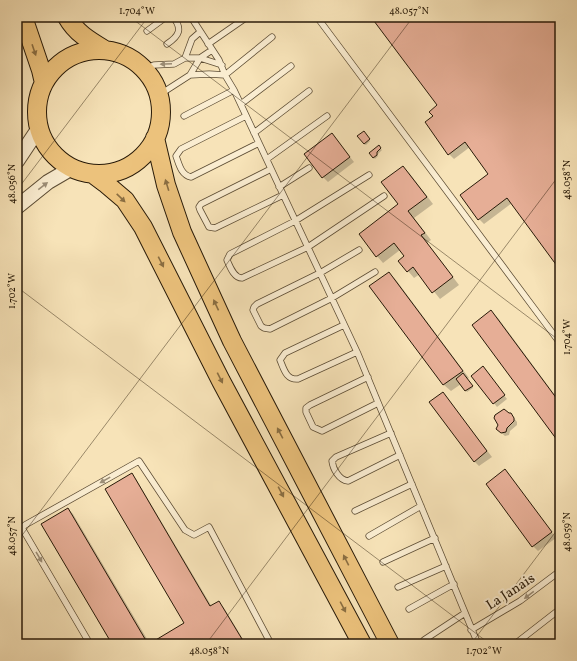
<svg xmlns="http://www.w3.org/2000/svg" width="577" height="661" viewBox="0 0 577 661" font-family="Vollkorn,serif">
<rect width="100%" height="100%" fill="#f7e3b8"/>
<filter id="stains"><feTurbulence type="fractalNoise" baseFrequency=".005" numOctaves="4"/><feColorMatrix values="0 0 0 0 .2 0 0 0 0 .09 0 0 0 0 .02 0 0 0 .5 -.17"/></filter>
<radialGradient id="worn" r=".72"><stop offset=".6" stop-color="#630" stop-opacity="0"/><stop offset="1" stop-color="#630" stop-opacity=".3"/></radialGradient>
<path fill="#0003" d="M373,17H560V268L512,203L484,224L479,219L490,175L470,147L454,159L449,154L434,117L439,106Z
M332,134L354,162L328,182L323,177Z
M365,134L370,141L366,145L364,144Z
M378,146L382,150L378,154V156L375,159L370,153Z
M403,167L410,174L433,204L414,218L431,240L427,243L459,285L440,299L420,274L414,278L408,271L405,257L400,250L383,263L377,256L399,204Z
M389,273L396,280L469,378L467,379L473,388L467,392L461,384L451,391L444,385L371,286Z
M491,312L498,318L560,402V443Z
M486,371L507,399L497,407L472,376Z
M443,393L492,457L479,466L474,461Z
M511,414L517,422V425L510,431L509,435L505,436L497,429Z
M505,470L556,538L538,551L533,546Z
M131,474L136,479L212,607L219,602L224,608L246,644H151L186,623Z
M560,496V503L557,499Z
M68,509L73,514L150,644H113Z"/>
<path fill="#e6ae96" stroke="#281a08" d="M371,17H560V270L507,198L478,220L460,195L488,174L465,142L448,155L425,122L433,116L429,112L437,105Z
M364,131L370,139L364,144L357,136Z
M332,133L350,157L322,178L304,154Z
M379,145L381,148L377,152V155L373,158L369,153Z
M403,166L427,197L408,211L425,233L421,235L453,277L432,293L413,267L407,272L398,261L404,256L394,243L376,257L359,234L398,204L381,182Z
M389,272L463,371L443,385L369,286Z
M491,310L560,403V444L472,325Z
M483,366L505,395L493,404L471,376Z
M463,373L473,386L465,391L456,379Z
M443,392L487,451L474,462L429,402Z
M504,409L509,413H511L514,418V421L507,428L506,432L501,433L496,429L498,425L494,418L495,415Z
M505,469L552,532L532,547L486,484Z
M132,473L210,606L219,601L245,644H149L184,623L105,489Z
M68,508L148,644H112L41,524Z"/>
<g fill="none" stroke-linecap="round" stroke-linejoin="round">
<g stroke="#5c4c34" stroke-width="7">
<path id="service" d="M191,17L219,60L225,75L234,90L358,354L478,644
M317,17L560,343
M147,31L166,17
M167,44C179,36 183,29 173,17
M208,44L247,17
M185,58H200L222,65
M144,70L154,65L174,64L185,58L192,39L200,32
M190,75L200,58L212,50
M159,95L190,75L209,74L225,75L272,37
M241,104L291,66
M184,116L234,90
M246,116L181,149L176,156C179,164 181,175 191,177L259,143
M254,133L309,91
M267,159L327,116
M271,169L201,204L199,207L200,210L209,227L215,228L283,195
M369,175L295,221L230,254L227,260C230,267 234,278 242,278L308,247L384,196
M279,187L309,168
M359,250L320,273L257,304L254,307L253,310L261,326L264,328L270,329L332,298L375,272
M344,325L285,353L280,360C284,369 286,380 298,379L357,352
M368,377L310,405L306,408V412L313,427L322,431L378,403
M391,433L336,457L332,461C333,469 339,480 348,481L400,455
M355,511L412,484
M369,536L421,506
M383,562L435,538
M398,587L446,566
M409,609L454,584
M471,630L520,601L560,571
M17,638L21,644
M424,640L465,613
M90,644L22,528L25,525L139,461L185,530L194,535L209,527L271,644
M515,644L560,609"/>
</g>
<g stroke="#5c4c34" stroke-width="16">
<path id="tertiary" d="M17,161L39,128
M17,207L48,182L72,168"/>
</g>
<g stroke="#281a08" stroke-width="20">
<path id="primary" d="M23,17L41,70L44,83
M67,17C76,33 90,41 105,50
M37 112a62 62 0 1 1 124 0a62 62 0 1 1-124 0Z
M155,138L166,185L182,232L232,341L390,644
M93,174L105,183L125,200L143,227L221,381L362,644"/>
</g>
<use href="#service" stroke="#faedd1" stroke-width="5.5"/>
<use href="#tertiary" stroke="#faedd1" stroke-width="14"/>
<use href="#primary" stroke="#ecc27c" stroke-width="18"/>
</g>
<defs><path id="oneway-solid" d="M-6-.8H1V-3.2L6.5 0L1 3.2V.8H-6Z"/></defs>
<g fill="#8a6e42">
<use href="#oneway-solid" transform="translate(34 50) rotate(71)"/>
<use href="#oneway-solid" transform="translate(167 185) rotate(-107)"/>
<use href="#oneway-solid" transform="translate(121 198) rotate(44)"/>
<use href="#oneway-solid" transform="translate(161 262) rotate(63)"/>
<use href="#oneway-solid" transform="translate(216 305) rotate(-115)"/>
<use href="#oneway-solid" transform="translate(220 378) rotate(63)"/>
<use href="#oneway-solid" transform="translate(280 433) rotate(-118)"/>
<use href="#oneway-solid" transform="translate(281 492) rotate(62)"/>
<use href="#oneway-solid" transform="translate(346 560) rotate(-117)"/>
<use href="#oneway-solid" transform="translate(343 607) rotate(62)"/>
</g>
<g fill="#9c8e77">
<use href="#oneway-solid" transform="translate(166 64) rotate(177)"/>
<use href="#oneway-solid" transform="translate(43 186) rotate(-38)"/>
<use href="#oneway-solid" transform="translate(105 480) rotate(151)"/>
<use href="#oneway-solid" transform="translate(39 557) rotate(60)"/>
<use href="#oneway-solid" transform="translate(529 595) rotate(143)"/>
</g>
<path fill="none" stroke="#281a08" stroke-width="1" stroke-opacity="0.45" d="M130,17L560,341M17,190L148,17M17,287L490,644M17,542L413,17M17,643L18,644M206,644L560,174M471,644L560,526"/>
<g text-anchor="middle" stroke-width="4" stroke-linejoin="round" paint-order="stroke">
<g font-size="14" fill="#281a08" stroke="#faedd1">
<text transform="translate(510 591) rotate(-33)" y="5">La Janais</text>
</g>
</g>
<rect width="577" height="661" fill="none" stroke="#f7e3b8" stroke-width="44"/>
<rect x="22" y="22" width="533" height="617" fill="none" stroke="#281a08" stroke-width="1.5"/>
<g font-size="10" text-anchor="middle" fill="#281a08">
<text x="137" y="14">1.704°W</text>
<text x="409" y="14">48.057°N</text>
<text transform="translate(566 180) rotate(-90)" y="4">48.058°N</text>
<text transform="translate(11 184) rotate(-90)" y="4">48.056°N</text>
<text transform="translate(11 291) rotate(-90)" y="4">1.702°W</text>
<text transform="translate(566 337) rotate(-90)" y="4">1.704°W</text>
<text transform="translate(566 532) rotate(-90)" y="4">48.059°N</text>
<text transform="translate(11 536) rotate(-90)" y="4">48.057°N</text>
<text x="209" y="654">48.058°N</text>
<text x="484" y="654">1.702°W</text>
</g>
<rect width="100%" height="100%" filter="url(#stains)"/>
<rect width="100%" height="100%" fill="url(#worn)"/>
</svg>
